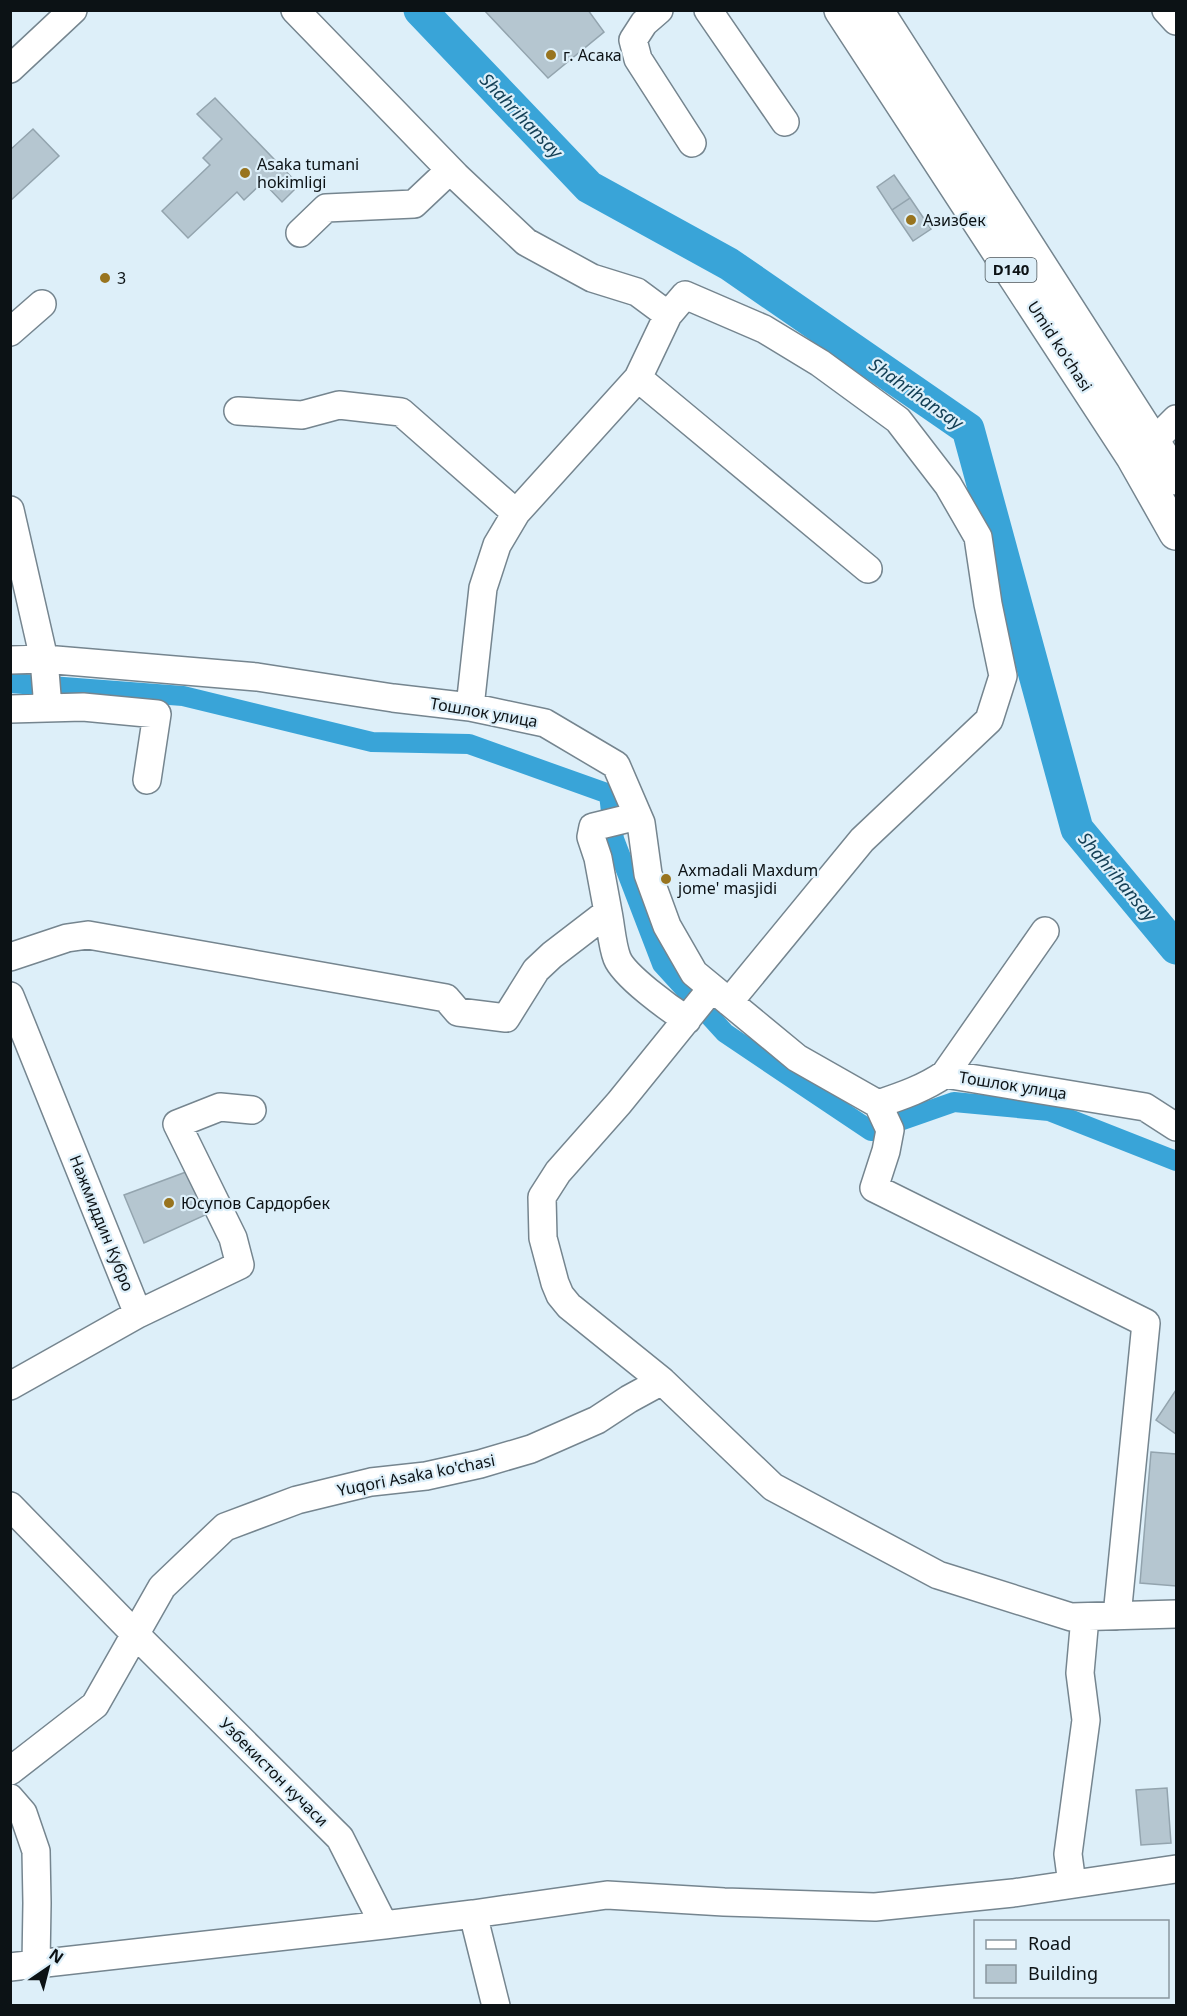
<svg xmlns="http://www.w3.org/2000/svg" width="1187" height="2016" viewBox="0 0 1187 2016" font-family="'Noto Sans',sans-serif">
<rect width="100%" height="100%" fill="#ddeff9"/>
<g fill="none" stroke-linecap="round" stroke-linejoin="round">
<path stroke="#39a4d8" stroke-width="20" d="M10,683L183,696L372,742L469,744L609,794L614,839L662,964L725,1033L871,1131L954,1102L1049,1111L1176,1161"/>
<path stroke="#39a4d8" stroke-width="33" d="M420,10L589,187L729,264L968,429L1077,829L1176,948"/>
</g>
<path fill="#b5c6d0" stroke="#93a4ae" stroke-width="1.5" d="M484,10H588L604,32L548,78Z
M215,98L299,185L282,202L263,182L244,200L237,192L188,238L162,211L210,165L203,158L222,139L197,114Z
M33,129L59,156L10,201V150Z
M894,175L910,198L892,210L877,187Z
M910,198L931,229L913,241L892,210Z
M194,1169L214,1211L144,1243L124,1195Z
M1176,1390V1434L1156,1420Z
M1151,1452L1176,1454V1586L1140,1583Z
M1167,1788L1171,1843L1141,1845L1136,1790Z"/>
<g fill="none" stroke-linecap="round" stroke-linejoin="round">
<g stroke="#75858f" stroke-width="30">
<path id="minor" d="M295,10L456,176L526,242L592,278L637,292L668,315L638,378L516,513L497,545L483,588L470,707
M659,10L644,23L633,40L638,59L692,143
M708,10L785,122
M1166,10L1176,21
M10,69L73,10
M300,233L326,208L414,204L450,170
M668,315L685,295L764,329L820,363L898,420L948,485L978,537L988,604L1003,676L989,720L862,840L729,1002
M10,332L42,304
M638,378L868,569
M238,411L302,415L339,405L401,412L516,513
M1154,441L1176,419
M10,510L44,659L48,708
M10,660L44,659L257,677L393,698L470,707L545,723L616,765L641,823L648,874L667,926L694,973L797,1058L878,1104C902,1096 925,1088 945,1074L1145,1107L1176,1127
M10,709L83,707L157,714L147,780
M608,912L598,858L591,837L593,827L638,816
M10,957L67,938L88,935L446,998L458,1012L506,1018L536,970L552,955L608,912C611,927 612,945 617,958C624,976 670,1009 687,1020
M10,996L138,1314L10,1386
M945,1074L1045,931
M878,1104L890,1130L886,1151L874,1188L1146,1323L1117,1616
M138,1314L240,1265L233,1238L177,1124L220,1107L252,1110
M662,1381L569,1306L560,1295L555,1283L543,1238L542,1197L558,1172L619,1103L712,988
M10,1506L135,1634L340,1838L384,1925L473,1914L496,2006
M10,1771L95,1705L162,1587L225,1527L297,1500L371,1482L426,1476L480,1464L531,1449L597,1420L629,1399L662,1381L773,1487L938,1575L1071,1617L1176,1614
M10,1798L23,1813L36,1851L37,1903L36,1964
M1072,1884L1068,1854L1086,1720L1080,1673L1085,1617
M473,1914L607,1895L724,1902L875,1907L1013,1893L1176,1869
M10,1967L384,1925"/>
</g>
<g stroke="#75858f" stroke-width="36">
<path id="major" d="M841,10L1133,457L1176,533
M876,10L1176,478"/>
</g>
<use href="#minor" stroke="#fff" stroke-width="27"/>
<use href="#major" stroke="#fff" stroke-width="33"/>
</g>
<g fill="#98741f" stroke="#ddeff9" stroke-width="2">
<circle cx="551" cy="55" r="6"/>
<circle cx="245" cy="173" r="6"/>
<circle cx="911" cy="220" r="6"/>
<circle cx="105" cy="278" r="6"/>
<circle cx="666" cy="879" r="6"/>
<circle cx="169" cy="1203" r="6"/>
</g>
<g text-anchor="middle" stroke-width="4.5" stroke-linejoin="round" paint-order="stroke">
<rect fill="#ddeff9" stroke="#4b5459" stroke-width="1.5" x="985.5" y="258" width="51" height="24" rx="4.5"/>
<g font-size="15" font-weight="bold" fill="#0c1215">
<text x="1011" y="275">D140</text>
</g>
<g font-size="16" fill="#0c1215" stroke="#ddeff9" text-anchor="start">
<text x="563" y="61">г. Асака</text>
<text x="257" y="170">Asaka tumani<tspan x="257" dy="18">hokimligi</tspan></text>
<text x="923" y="226">Азизбек</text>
<text x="117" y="284">3</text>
<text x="678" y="876">Axmadali Maxdum<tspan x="678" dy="18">jome' masjidi</tspan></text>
<text x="181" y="1209">Юсупов Сардорбек</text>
</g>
<g font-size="16" fill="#0c1215" stroke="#ddeff9">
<text transform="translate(1060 346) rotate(57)" y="6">Umid ko'chasi</text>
<text transform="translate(484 712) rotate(10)" y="6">Тошлок улица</text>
<text transform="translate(1013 1085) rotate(9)" y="6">Тошлок улица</text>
<text transform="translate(102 1223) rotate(68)" y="6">Нажмиддин Кубро</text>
<text transform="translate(416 1475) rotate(-11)" y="6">Yuqori Asaka ko'chasi</text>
<text transform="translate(274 1772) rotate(45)" y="6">Узбекистон кучаси</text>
</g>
<g font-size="18" font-style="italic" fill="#154056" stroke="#ddeff9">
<text transform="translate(521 116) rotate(46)" y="6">Shahrihansay</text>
<text transform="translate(916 394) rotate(35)" y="6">Shahrihansay</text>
<text transform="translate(1117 877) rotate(50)" y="6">Shahrihansay</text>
</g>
</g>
<rect width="1187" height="2016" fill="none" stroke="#0c1215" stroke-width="24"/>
<rect x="974" y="1920" width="195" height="78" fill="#ddeff9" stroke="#89979e" stroke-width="1.5"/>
<rect x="986" y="1940" width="30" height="9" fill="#ffffff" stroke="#89979e" stroke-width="1.5"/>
<text x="1028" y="1950" font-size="18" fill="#0c1215">Road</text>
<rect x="986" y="1965" width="30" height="18" fill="#b5c6d0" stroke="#89979e" stroke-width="1.5"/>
<text x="1028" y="1980" font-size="18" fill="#0c1215">Building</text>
<g transform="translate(48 1968) rotate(35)" stroke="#ddeff9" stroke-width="4.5" paint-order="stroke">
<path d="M0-4.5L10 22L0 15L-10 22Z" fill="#0c1215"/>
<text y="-9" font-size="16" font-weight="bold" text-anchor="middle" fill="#0c1215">N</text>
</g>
</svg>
